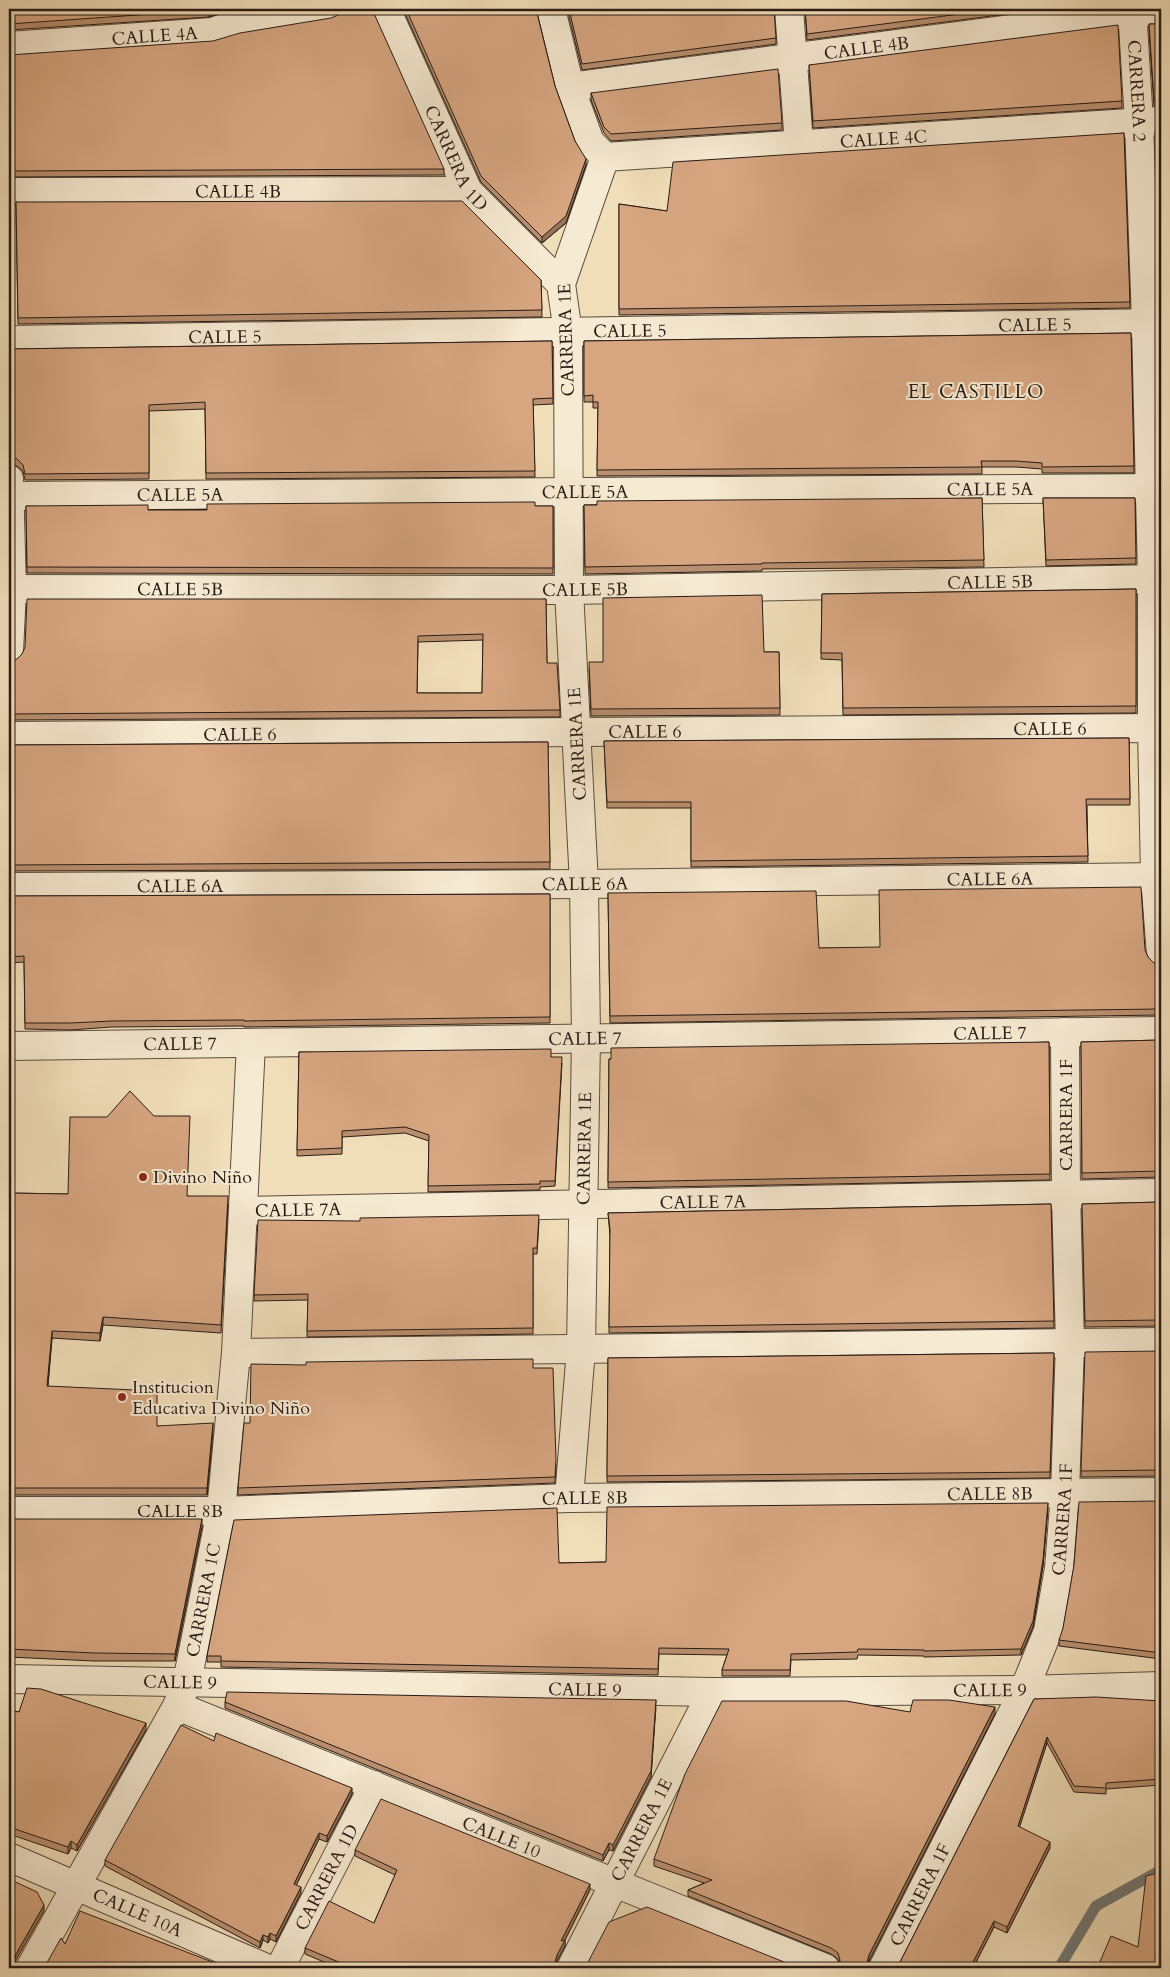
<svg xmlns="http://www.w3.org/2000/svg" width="1170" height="1977" viewBox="0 0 1170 1977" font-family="Cardo,serif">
<rect width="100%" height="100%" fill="#f1dfba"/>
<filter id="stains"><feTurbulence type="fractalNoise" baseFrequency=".004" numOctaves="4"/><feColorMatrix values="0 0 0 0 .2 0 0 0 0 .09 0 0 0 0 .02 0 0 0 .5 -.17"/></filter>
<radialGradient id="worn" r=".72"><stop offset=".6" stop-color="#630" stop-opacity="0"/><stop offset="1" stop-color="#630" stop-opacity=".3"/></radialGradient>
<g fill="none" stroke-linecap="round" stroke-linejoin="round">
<path stroke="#717a79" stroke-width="11" d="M1059,1968L1096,1906L1161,1870"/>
<g stroke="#5a4c3e" stroke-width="30">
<g id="minor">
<path id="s1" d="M386,9L468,191L561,284"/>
<path d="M551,9L570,87L590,142L605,157"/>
<path d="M789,9L799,144"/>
<path id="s2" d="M1132,9L1139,122L1146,323L1152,579V728L1155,877L1161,955"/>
<path id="s3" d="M9,46L212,32L236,24L329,9"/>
<path id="s4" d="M570,87L1132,13L1161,11"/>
<path id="s5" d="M605,157L1161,121"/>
<path id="s6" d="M9,192L468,191"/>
<path id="s7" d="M9,340L1161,323"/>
<path id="s8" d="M9,496L1161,488"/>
<path id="s9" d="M9,589L569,590L1161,579"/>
<path d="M9,652L12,589L9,479"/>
<path id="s10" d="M9,736L1161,728"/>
<path id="s11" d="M9,887L584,884L1161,877"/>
<path id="s12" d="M9,1046L1161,1031"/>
<path id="s13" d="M244,1211L1161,1193"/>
<path d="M236,1353L1161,1342"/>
<path id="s14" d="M569,1498L581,1349L586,1038L584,884L569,590L568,333L561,284L605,157"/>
<path id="s15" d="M9,1511H221L569,1498L1161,1492"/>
<path id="s16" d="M9,1679L712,1692L1024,1690L1161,1686"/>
<path id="s17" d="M177,1706L825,1968"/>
<path id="s18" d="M9,1857L266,1968"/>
<path id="s19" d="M30,1968L177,1706L187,1682L221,1511L236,1353L251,1043"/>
<path id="s20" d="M280,1968L374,1785"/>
<path id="s21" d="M571,1968L712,1692"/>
<path id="s22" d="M883,1968L1024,1690L1048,1631L1059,1568L1065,1493L1070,1343L1066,1195L1065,1032"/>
</g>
</g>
<use href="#minor" stroke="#f6ead2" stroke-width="28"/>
</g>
<path fill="#b98f6f" stroke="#281b15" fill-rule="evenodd" d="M9,9H233L209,17L9,30Z
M403,9H536L555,86L575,141L586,165L566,223L542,243L481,182Z
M567,9H601L602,12L776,38V44L582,70Z
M805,9H1045L807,40Z
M1161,20V107L1154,106L1149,31V24H1157Z
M9,55L444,169V175L9,177Z
M809,65L1122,101V108L813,128Z
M591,93L782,123V130L611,141L604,133L591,100Z
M1124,133L1130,308L619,315V204L667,211Z
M16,202L541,280L542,317L18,324Z
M1131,333L1134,473H1042V469L1016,467H982V474L597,476L598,408H593V402H584V341Z
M552,341L553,404L533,405L535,477L206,479L205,409L149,411V479L25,480L23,471L17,466L9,464V349Z
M982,498L984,567L762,569V571L585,574L584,505Z
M1043,498H1135L1136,564L1046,566Z
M26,506L148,510L553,506V574L27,573Z
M1136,589V713L843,715L842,660L821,659L822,594Z
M546,599L547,663L560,710V717L9,720V661ZM483,640L482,693H417L418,642Z
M764,652H779L780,715L591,716L589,669L603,662Z
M1129,738L1130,805H1087L1088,862L691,867V808H607L604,741Z
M548,742L550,869L9,871V745Z
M608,893L819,948L1145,950L1148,957L1154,963L1161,964V1015L610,1023Z
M550,894V1023L244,1027V1026L112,1027L70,1030L25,1029L24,962L9,963V896Z
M1161,1040V1177L1082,1179L1081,1042Z
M1049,1042L1050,1180L608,1188L609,1059Z
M299,1052L551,1057L562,1063L555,1186L540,1187V1190L428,1192L429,1141L405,1133L342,1137V1154L297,1156Z
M9,1193L187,1196L228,1204L221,1333L103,1325L100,1341L52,1338L48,1386L157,1426L213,1431L207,1495H9Z
M1161,1202V1326L1085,1327L1082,1204Z
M1051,1204L1054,1328L609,1333L610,1236L608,1213Z
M539,1221L537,1254H533V1334L307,1337L308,1300L254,1301V1295Z
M1161,1351V1476L1081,1477V1471Z
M1054,1353L1050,1478L607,1482L608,1358Z
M306,1365L533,1368L556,1465L555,1483L238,1495V1488L250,1423Z
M1161,1501V1659L1059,1646V1640Z
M1048,1509L1043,1566L1033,1627L1021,1655L924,1657V1656L858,1655L857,1659L791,1660L790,1676H722V1670L727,1655L659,1654L658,1675L221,1667V1662H207V1656L559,1563L606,1562Z
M9,1519L202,1527L175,1661H94L9,1657Z
M1034,1699L1161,1701V1785L1106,1789V1794L1074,1792L1047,1743L1019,1827L1050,1848L1007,1933L994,1927L973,1968H897Z
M225,1702L656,1707L651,1777L613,1851L609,1850L603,1861L225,1708Z
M9,1710L19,1712L146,1730L77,1851L71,1848L68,1854L9,1834Z
M910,1712L995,1714L869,1961L868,1965L840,1967V1965L838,1959L831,1954L688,1896V1890L704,1883L654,1866V1859Z
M214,1741L352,1794L327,1842L319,1839L296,1885L301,1893L276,1942L270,1939L268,1943L263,1940L260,1948L105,1866V1860Z
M355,1850L590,1890L565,1940V1946L557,1961L556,1965L557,1968H338L305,1954V1948L374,1923L395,1875L355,1856Z"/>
<path fill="#96745a" stroke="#281b15" d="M214,9H233L209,17V10Z
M586,159V165L566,223L542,243V237Z
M103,1317V1325L100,1341V1333Z
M52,1331V1338L47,1394V1386Z
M213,1423V1431L207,1495V1488Z
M1048,1503L1043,1566L1033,1627L1021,1655V1649Z
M202,1519V1527L175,1661V1654Z
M656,1700L651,1777L613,1851V1845Z
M995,1707V1714L869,1961L867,1968L869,1955Z
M146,1723V1730L77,1851V1845Z
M1047,1737V1743L1018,1832V1826Z
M352,1788V1794L327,1842V1836Z
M319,1833V1839L294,1890V1884Z
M71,1841V1848L68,1854V1847Z
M1050,1842V1848L1007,1933V1927Z
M609,1843V1850L603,1861V1855Z
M590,1884V1890L565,1940V1946L557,1961L555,1968V1962L561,1941Z
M301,1887V1893L276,1942V1936Z
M44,1905V1911L16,1960L14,1968V1962L16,1954Z
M994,1921V1927L973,1968H970Z
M270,1933V1939L268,1943V1937Z
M263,1935V1940L260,1948V1942Z"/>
<path fill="#d7a681" stroke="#281b15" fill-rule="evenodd" d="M9,9H214L209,10L9,24Z
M343,9H372L444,169L9,171V55L213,41L240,33L331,18L338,15Z
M406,9H536L555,86L575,141L586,159L566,216L542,237L481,176Z
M569,9H601L602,12L638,9H774L776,38L582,64Z
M805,9H998L807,34Z
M1161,20V100H1154L1149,24H1157V21Z
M1118,25L1122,101L813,121L809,65Z
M778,69L782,123L611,134L604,127L591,93Z
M1161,130V301L1155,131Z
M1124,133L1130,302L619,309V204L667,211L673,162Z
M462,201L541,280L542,310L18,318L16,202Z
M1131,333L1134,466L1042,467V463L1016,461H981L982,467L597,470L598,402H593V395L584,396V341Z
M552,341L553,398L533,399L535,471L206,473L205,402L149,405V473L25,474L23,465L17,459L9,457V349Z
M982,498L984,560L762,563V564L585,567L584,505H597V501Z
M1043,498H1135L1136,558L1046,560Z
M535,502V506H553V568L27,567L26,506L148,505V510H207V504Z
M1136,589V706L843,708L842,653H821L822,594Z
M762,595L764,652H779L780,708L591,709L589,662H603V598Z
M27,599H546L547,663H557L560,710L9,714V661L17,659L22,654L25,647ZM483,634L482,693H417L418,636Z
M1129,738L1130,799H1086L1088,856L691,861V802H607L604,741Z
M548,742L550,862L9,865V745Z
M1141,887L1145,950L1148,957L1154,963L1161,964V1009L610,1016L608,893L816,891L819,948L880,947L879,890Z
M550,894V1017L244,1021V1020L112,1021L70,1023H25L24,956L9,957V896Z
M1161,1040V1171L1082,1173L1081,1042Z
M1049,1042L1050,1174L608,1182L609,1059H611V1048Z
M551,1049V1057H562L555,1181H540V1184L428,1186L429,1135L405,1127L342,1131V1148L297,1150L299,1052Z
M130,1091L154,1116H190L187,1196H228L221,1325L103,1317L100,1333L52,1331L47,1386L157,1391V1426L213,1423L207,1488H9V1193L68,1194L70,1117H107Z
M1161,1202V1320L1085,1321L1082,1204Z
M1051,1204L1054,1321L609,1327L610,1229L608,1213Z
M539,1215L537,1248H533V1328L307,1331L308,1294L254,1295L258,1220L360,1221V1218Z
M1161,1351V1470L1081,1471L1085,1352Z
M1054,1353L1050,1472L607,1476L608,1358Z
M533,1359V1368H553L556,1459L555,1477L238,1488L244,1423H250L251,1364L306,1365V1362Z
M1161,1501V1653L1059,1640L1063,1628L1074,1565L1079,1502Z
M1048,1503L1043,1560L1033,1621L1021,1649L924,1651V1650L858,1649L857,1652L791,1654L790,1670H722L729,1649L659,1648L658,1669L221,1661V1656H207L234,1520L557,1508L559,1563L606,1562L607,1507Z
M9,1519H202L175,1654L94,1653L9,1649Z
M27,1688L41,1689L146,1723L77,1845L71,1841L68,1847L9,1827V1710L19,1712Z
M227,1692L656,1700L651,1771L613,1845L609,1843L603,1855L225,1702Z
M1096,1697L1161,1701V1779L1106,1783V1788L1074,1786L1047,1737L1018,1826L1050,1842L1007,1927L994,1921L970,1968H897L1034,1699Z
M913,1700H949L995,1707L869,1955L867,1963L869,1968H839L840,1960L838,1953L831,1948L688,1890L712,1880L654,1859L685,1774L722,1701H846L910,1712Z
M181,1725L214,1741L216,1733L352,1788L327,1836L319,1833L294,1884L301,1887L276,1936L270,1933L268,1937L263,1935L260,1942L105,1860Z
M381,1799L590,1884L561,1941L565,1940L557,1955L555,1962L557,1968H353L305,1948L329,1901L374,1923L397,1870L355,1850Z
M1161,1872V1968H1092L1094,1962L1099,1964L1111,1936L1138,1947L1146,1876Z
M9,1879L37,1892L44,1905L16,1954L14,1962L16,1968H9Z
M647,1907L799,1968H585L609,1922Z
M80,1911L228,1968H44L61,1938L65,1944Z"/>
<g fill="#8f2418" stroke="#f6ead2" stroke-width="2">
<circle cx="143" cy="1177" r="5"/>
<circle cx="122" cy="1397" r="5"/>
</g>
<g text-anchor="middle" stroke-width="4" stroke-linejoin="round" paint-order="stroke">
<g font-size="18" fill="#281b15" stroke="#f6ead2">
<text dy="6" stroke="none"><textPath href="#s3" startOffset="146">CALLE 4A</textPath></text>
<text dy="6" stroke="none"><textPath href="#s4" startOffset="299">CALLE 4B</textPath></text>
<text dy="6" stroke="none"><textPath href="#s2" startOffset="82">CARRERA 2</textPath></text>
<text dy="6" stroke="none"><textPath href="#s5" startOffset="279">CALLE 4C</textPath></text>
<text dy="6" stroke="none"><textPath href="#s1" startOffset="165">CARRERA 1D</textPath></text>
<text dy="6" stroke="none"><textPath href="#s6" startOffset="229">CALLE 4B</textPath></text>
<text dy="6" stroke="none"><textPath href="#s7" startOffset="1026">CALLE 5</textPath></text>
<text dy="6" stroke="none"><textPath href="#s7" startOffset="621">CALLE 5</textPath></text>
<text dy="6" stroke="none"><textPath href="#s7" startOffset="216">CALLE 5</textPath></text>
<text transform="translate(566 340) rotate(-92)" y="6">CARRERA 1E</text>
<text dy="6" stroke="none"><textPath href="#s8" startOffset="981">CALLE 5A</textPath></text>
<text dy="6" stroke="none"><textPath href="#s8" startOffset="576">CALLE 5A</textPath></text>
<text dy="6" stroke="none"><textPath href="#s8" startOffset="171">CALLE 5A</textPath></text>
<text dy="6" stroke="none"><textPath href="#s9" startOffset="981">CALLE 5B</textPath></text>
<text dy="6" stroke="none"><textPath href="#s9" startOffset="171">CALLE 5B</textPath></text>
<text dy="6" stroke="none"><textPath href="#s9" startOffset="576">CALLE 5B</textPath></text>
<text dy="6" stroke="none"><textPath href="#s10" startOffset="1041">CALLE 6</textPath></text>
<text dy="6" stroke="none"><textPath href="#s10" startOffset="636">CALLE 6</textPath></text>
<text dy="6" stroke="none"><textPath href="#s10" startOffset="231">CALLE 6</textPath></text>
<text transform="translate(577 744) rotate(-93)" y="6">CARRERA 1E</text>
<text dy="6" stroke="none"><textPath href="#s11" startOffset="981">CALLE 6A</textPath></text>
<text dy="6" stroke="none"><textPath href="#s11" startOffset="576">CALLE 6A</textPath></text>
<text dy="6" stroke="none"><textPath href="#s11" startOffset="171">CALLE 6A</textPath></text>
<text dy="6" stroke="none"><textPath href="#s12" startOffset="981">CALLE 7</textPath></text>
<text dy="6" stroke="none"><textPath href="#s12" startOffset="576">CALLE 7</textPath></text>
<text dy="6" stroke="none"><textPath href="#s12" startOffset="171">CALLE 7</textPath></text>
<text transform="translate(1066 1115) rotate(-90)" y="6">CARRERA 1F</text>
<text dy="6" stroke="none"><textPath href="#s14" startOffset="350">CARRERA 1E</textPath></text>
<text dy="6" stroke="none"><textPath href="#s13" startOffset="459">CALLE 7A</textPath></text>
<text dy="6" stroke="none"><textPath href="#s13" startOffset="54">CALLE 7A</textPath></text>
<text dy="6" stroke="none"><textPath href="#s15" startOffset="981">CALLE 8B</textPath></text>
<text dy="6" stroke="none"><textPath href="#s15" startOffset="576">CALLE 8B</textPath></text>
<text dy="6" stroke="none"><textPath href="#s15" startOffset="171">CALLE 8B</textPath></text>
<text dy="6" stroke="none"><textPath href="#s22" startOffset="488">CARRERA 1F</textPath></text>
<text dy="6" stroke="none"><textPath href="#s19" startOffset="410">CARRERA 1C</textPath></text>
<text dy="6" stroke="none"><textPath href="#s16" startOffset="171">CALLE 9</textPath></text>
<text dy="6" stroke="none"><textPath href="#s16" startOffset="576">CALLE 9</textPath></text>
<text dy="6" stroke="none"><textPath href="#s16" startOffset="981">CALLE 9</textPath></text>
<text dy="6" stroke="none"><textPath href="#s21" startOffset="155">CARRERA 1E</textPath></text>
<text dy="6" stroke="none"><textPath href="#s17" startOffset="350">CALLE 10</textPath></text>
<text dy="6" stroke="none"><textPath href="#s20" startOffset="102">CARRERA 1D</textPath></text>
<text dy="6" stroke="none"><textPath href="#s22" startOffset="82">CARRERA 1F</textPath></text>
<text dy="6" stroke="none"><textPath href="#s18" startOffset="140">CALLE 10A</textPath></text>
</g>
<g font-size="18" fill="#281b15" stroke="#f6ead2" text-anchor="start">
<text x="153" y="1183">Divino Niño</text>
<text x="132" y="1393">Institucion<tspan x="132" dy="21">Educativa Divino Niño</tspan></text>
</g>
<g font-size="19" letter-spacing="1" fill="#281b15" stroke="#f6ead2">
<text x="976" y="398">EL CASTILLO</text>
</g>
</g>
<rect width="1170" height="1977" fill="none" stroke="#f1dfba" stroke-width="30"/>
<rect x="10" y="10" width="1150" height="1957" fill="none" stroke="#281b15" stroke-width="2.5"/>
<rect x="15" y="15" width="1140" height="1947" fill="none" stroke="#281b15"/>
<rect width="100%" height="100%" filter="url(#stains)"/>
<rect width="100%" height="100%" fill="url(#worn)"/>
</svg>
